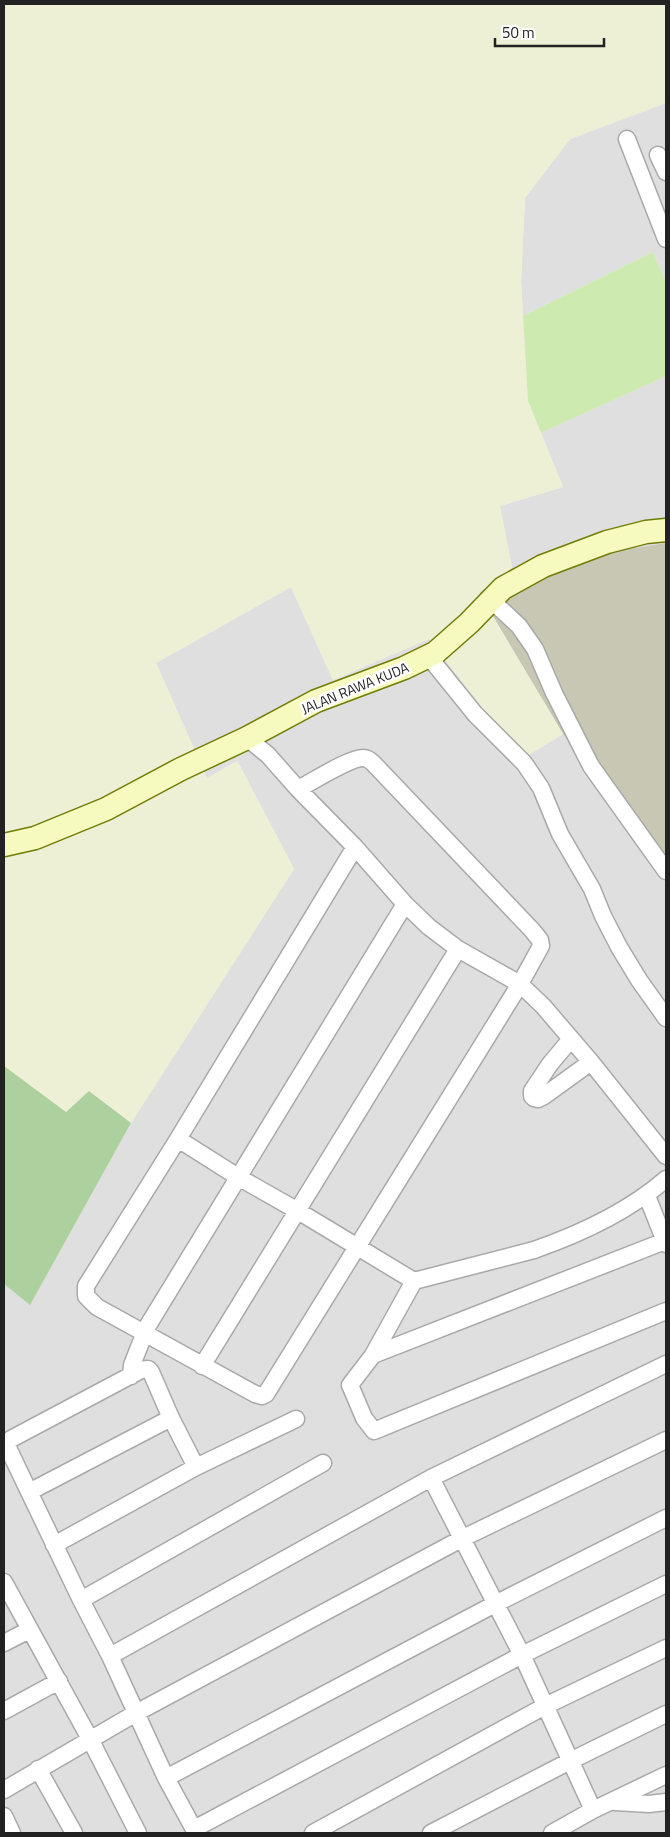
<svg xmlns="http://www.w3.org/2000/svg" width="670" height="1837" viewBox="0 0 670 1837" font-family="'Titillium Web',sans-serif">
<rect width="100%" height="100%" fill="#f2efe9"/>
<path fill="#e0dfdf" d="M666,103V282L653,252L523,316L521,282L525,198L570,139Z
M666,376V543L512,568L500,506L563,487L541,433Z
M291,587L333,680L429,639L522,759L563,734L666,880V1833H4V1284L30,1304L131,1123L294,869L238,762L207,778L156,663Z"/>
<path fill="#c7c7b4" d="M666,543V880L563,734L479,593L512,568Z"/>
<path fill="#eef0d5" d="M4,4H666V103L570,139L525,198L521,282L528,401L563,487L500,506L512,568L479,593L563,734L522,759L429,639L333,680L291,587L156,663L207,778L237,761L294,869L131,1123L89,1091L66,1112L4,1066Z"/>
<path fill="#cdebb0" d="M653,252L666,282V376L541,433L528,401L523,316Z"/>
<path fill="#add19e" d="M4,1066L66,1112L89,1091L131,1123L30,1305L4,1284Z"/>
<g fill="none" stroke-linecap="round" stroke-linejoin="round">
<g stroke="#a9a9a9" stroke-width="19">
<path id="street" d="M627,139L666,239
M658,155L666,172
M491,600L519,626L535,649L554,693L591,766L666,871
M429,657L475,714L524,763L541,788L560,834L592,889L603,916L619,947L639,980L666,1018
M247,738L268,755L298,789L355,847L405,904L429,927L458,949L520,984L543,1006L591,1062L666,1156
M298,789C312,782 349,758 363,758C367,758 370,760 373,763L532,930L540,940L541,946L520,984L266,1394L262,1396L255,1394L97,1307L86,1296V1286L178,1139L355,847
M571,1039L550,1064L532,1091V1096L534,1098L538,1099L544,1096L591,1062
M178,1139L238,1177L298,1211L414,1281L534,1250C580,1234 629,1211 666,1179
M647,1196L666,1244
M414,1281L373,1355L350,1385L364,1418L374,1431L666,1311
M373,1355L665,1241
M202,1366L458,949
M131,1376L132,1365L147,1327L405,904
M196,1467L171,1418L151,1372L148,1369L141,1370L11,1439L8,1443L9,1450L81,1600L110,1656L166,1778L196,1833
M431,1478L522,1655L593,1810
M29,1492L171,1418
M54,1545L196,1467L296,1419
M4,1582L90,1739L138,1833
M81,1600L323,1463
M4,1643L29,1630
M110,1656L431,1478L666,1364
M4,1711L59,1681
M38,1769L74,1833
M166,1778L495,1604L666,1518
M4,1790L136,1713L463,1538L666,1440
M615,1802L649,1804L666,1802
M4,1816L12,1833
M194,1829L522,1655L666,1584
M313,1833L545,1706L666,1648
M431,1833L570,1761L666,1714
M552,1833L593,1810L666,1775"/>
</g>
<g stroke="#707d05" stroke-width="25">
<path id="secondary" d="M4,845L35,838L106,809L181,769L247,738L316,701L404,668L435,653L469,623L503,588L543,566L607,542L646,532L666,530"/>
</g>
<use href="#street" stroke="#fff" stroke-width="16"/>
<use href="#secondary" stroke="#f7fabf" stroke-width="22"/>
</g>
<g text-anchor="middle" stroke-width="5" stroke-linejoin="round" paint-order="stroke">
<g font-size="14" fill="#222" stroke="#fff">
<text transform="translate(355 688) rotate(-22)" y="5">JALAN RAWA KUDA</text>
</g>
</g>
<rect width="670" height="1837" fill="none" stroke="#222222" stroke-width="10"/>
<path d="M495 38v8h109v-8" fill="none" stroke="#222222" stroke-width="2.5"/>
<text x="502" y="38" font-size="15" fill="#222222" stroke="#ffffff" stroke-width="4" paint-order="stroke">50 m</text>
</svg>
